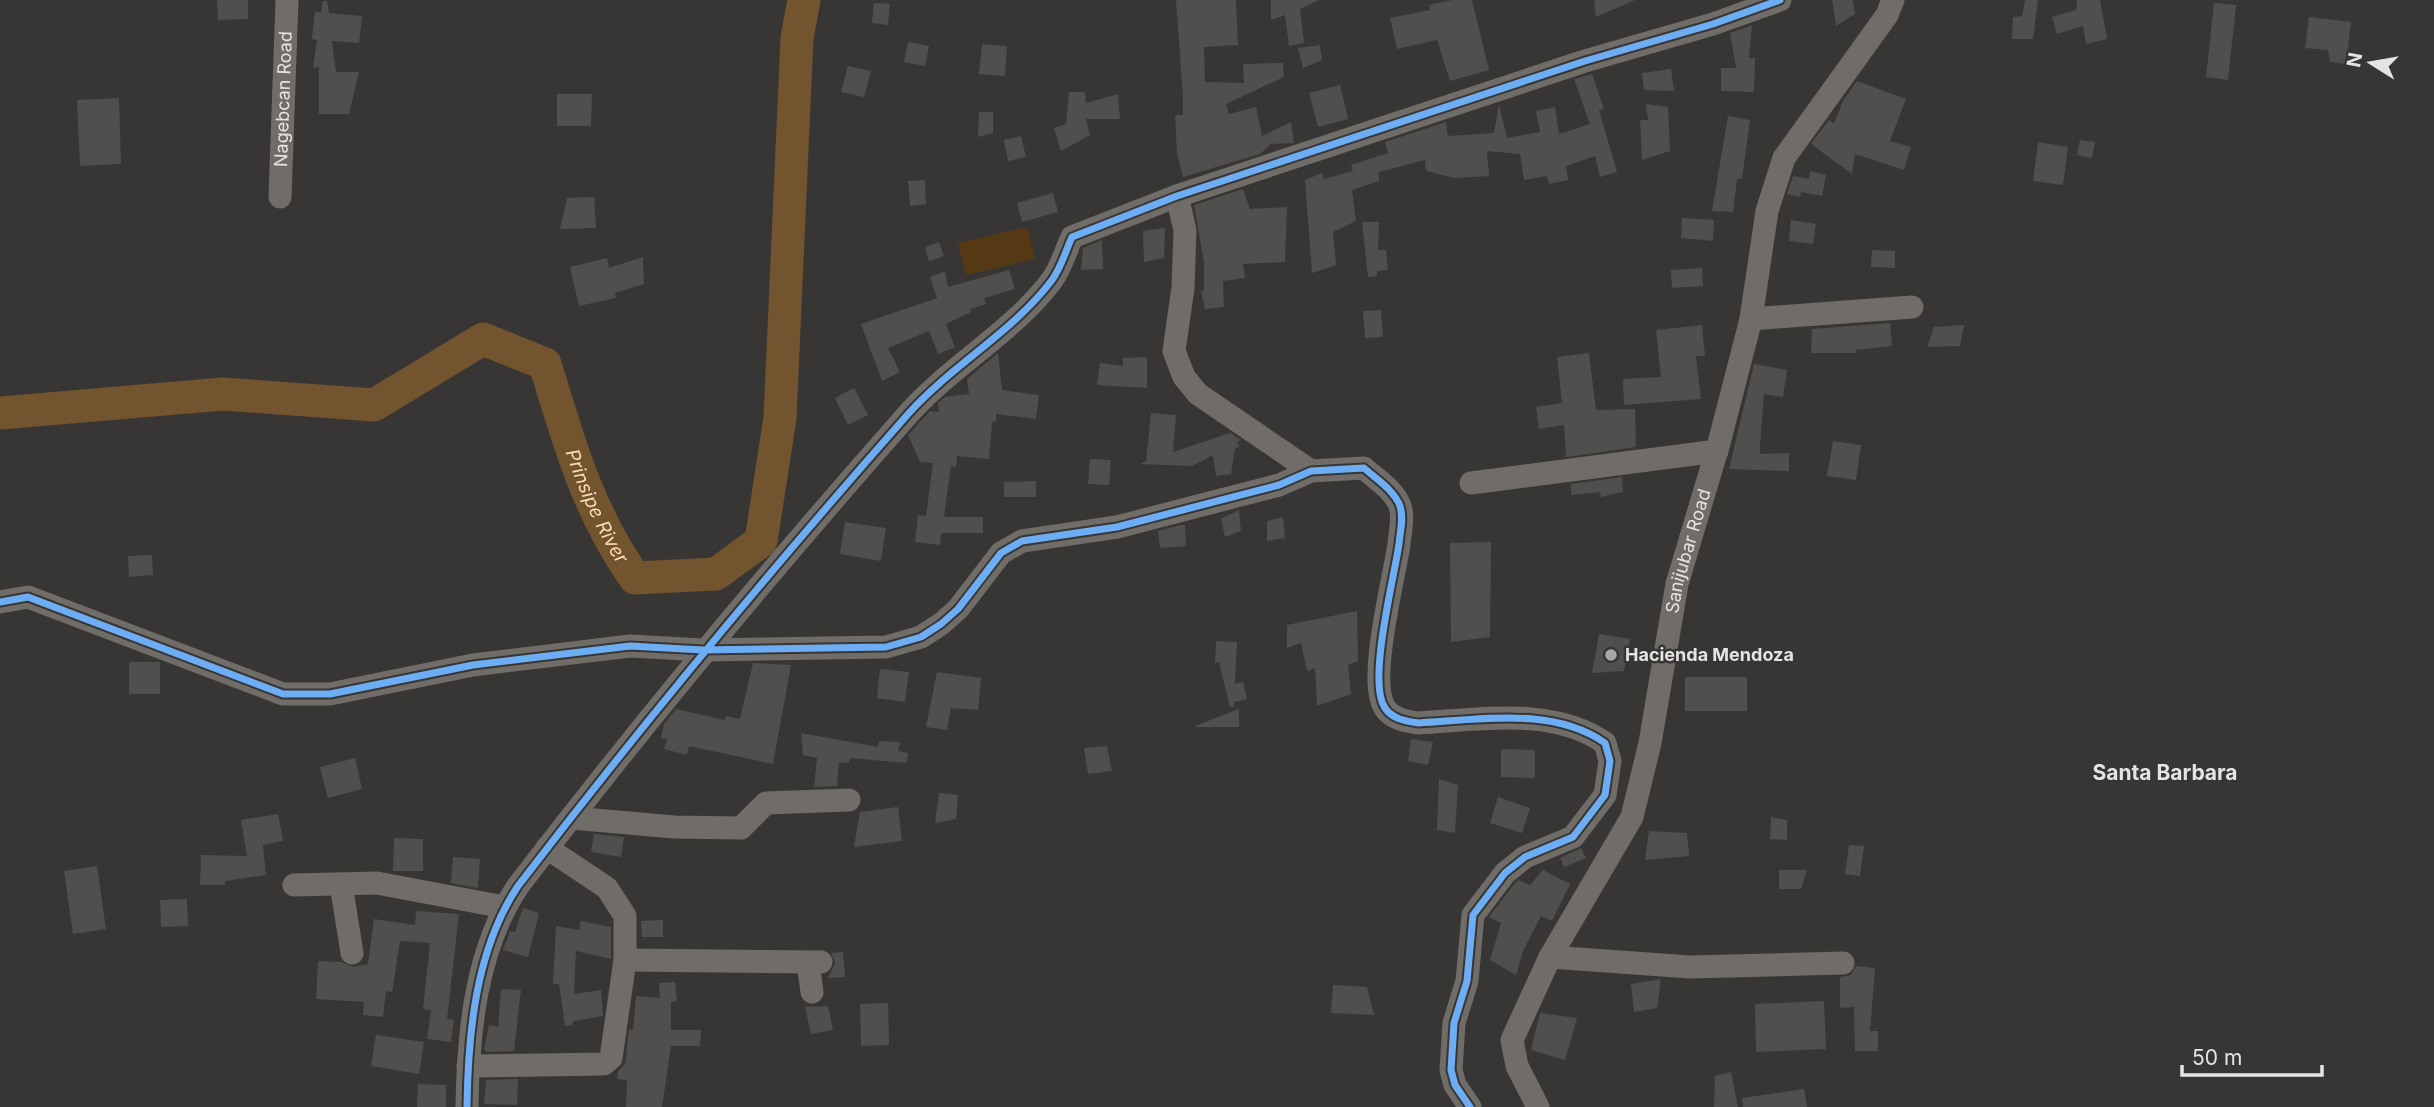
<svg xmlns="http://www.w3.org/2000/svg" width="2434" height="1107" viewBox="0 0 2434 1107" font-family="Inter,sans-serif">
<rect width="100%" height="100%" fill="#373635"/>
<path fill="#543914" d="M1027,227L1035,259L966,275L958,243Z"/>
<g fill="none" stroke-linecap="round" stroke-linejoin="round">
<path stroke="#72542e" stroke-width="33" id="s1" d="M0,413L223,394L374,405L483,339L545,364C569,442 587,510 635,578L716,574L761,541L780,418L797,38L804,0"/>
</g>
<path fill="#504f4e" d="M217,0H248V19L218,20Z
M1176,0H1236L1238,45L1204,47L1205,82L1244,83L1243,64L1283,63L1284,77L1226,104L1229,114L1256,107L1262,136L1291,122L1294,143L1271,144L1260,154L1183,177L1177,153L1175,115H1183V97Z
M1271,0H1319L1300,9L1304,43L1289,46L1285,15L1271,20Z
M1452,0H1472L1489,70L1450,81L1437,40L1397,49L1390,18L1430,10L1429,5Z
M1594,0H1635L1596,17Z
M1832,0H1853L1855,14L1836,26Z
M2025,0H2038L2033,39H2012L2013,17L2022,16Z
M2077,0H2100L2107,39L2086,44L2083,26L2057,34L2052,17L2076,10Z
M323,1H327L329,13L362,16L359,43L332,41L336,72H359L349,114H319V67L313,68L317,40L312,39L315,12H321Z
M874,3L890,4L888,25L872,23Z
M2214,3L2236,5L2228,80L2206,77Z
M2309,17L2351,22L2346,64L2330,62L2328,50L2305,48Z
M1752,25L1749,58H1755L1754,92L1721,91V68H1736L1730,33Z
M908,42L929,46L925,66L904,62Z
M982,44L1007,46L1005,76L979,74Z
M1320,45L1322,60L1303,68L1298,48Z
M848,66L871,71L864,97L841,92Z
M1671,69L1674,91L1644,90L1642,73Z
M1592,74L1604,109L1599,110L1617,172L1600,177L1595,156L1566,166L1568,180L1549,184L1547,176L1524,180L1520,154L1487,151L1489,176L1454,178L1426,171L1425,160L1379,172V181L1352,190L1356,221L1333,232L1336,265L1312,273L1305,180L1322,173L1324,179L1353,171L1351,165L1388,153L1385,142L1446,122L1448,136L1494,133L1499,104L1507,138L1540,132L1536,111L1555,107L1559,134L1590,124L1574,79Z
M1857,81L1906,99L1890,141L1911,147L1904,170L1855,154L1852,174L1811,144L1829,120L1834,124L1843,101Z
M1340,85L1348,119L1318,127L1309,93Z
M1069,92H1085L1086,103L1118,94L1120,119H1086L1090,135L1061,151L1054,128L1066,124Z
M557,94H592L591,126H557Z
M119,98L121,164L80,166L77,100Z
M1646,104L1668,107L1670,151L1642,160L1640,120H1648Z
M979,112H993V133L978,137Z
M1728,116L1750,120L1742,179H1737L1733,212L1712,211Z
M1021,136L1026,157L1008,161L1004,140Z
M2080,140L2095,142L2092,158L2077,155Z
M2038,142L2068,147L2063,185L2033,181Z
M1810,171L1826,175L1822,196L1801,192L1800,197L1787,194L1793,176L1809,179Z
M925,180L926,204L910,206L908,181Z
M1243,189L1250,209L1287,207L1285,262L1243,264L1245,278L1223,281L1224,307L1205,309L1201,291L1204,290V262L1194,205Z
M1053,193L1058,212L1022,222L1017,203Z
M594,197L596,228L560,229L567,198Z
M1682,218L1714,220L1713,241L1681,238Z
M1791,220L1816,224L1813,244L1789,241Z
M1362,222H1379L1378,250H1386L1388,270L1377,271V276L1368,277Z
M1165,228L1164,258L1144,262L1143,231Z
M1102,240L1103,269L1081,270L1083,248Z
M939,242L944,256L929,261L925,247Z
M1872,250L1895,251V268L1871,267Z
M643,257L644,284L615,293L616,298L579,306L570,267L607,258L609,268Z
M1702,268L1703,286L1672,288L1671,270Z
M1009,270L1015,289L984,298L986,304L970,309L971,312L946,324L955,347L938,354L929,331L888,348L900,372L882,381L861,324L937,298L930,277L945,271L948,287Z
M1381,310L1383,337L1365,338L1363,311Z
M1890,323L1892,346L1856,350V353H1811L1812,329Z
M1702,325L1705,356H1696L1701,399L1624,405L1623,379L1661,377L1656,330Z
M1964,325L1960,346L1927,347L1934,327Z
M998,353L1002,390L1039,395L1036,419L996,414V421L992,422L989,459L957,456L956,467L951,466L944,517H983V533H941L940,545L915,542L918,515L926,516L933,463L920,462L908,435L930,411L939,412L938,403L945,397L969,394L967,379Z
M1589,353L1596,410L1635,409L1636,447L1566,457L1564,425L1539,429L1536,407L1562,403L1557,357Z
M1147,357V388L1097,385L1100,363L1123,366V358Z
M1754,364L1787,370L1783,397L1764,394L1760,444V454L1789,453V471L1729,469Z
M854,388L868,415L848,425L835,398Z
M1151,413L1176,415L1173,452L1230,433L1241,440L1237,442L1240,447L1235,448L1231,474L1216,476L1213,455L1192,466L1140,464L1146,461Z
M1833,441L1861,445L1856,480L1827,476Z
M1090,459L1111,460L1109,485L1088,484Z
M1622,477L1623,492L1601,497L1600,492L1571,495V484Z
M1036,481V497H1004V482Z
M1239,510L1241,531L1225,537L1221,519Z
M1283,517L1285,538L1267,541V521Z
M845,522L886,528L881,561L840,554Z
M1181,525H1185L1186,546L1160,548L1158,531Z
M1491,542L1490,637L1451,642L1450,543Z
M152,555L153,575L129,577L128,556Z
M1357,611L1358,661L1348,665L1351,694L1317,706L1315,668L1307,671L1301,643L1287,648V625Z
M1599,634L1630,639L1624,671L1592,673Z
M1216,641L1237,642L1235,684L1243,682L1247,699L1234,702V707H1230L1219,662L1215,663Z
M129,662H160V694H129Z
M753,663L791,665L773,764L689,746L687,755L664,749L667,739L661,738L664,724L676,709L725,720L726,716L740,719Z
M880,669L909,672L905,702L877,698Z
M937,672L981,678L978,710L951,708L947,730L926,727Z
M1685,677H1747V711H1685Z
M1239,709V727H1196L1195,726Z
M801,733L878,747L879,741L900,742L898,751L908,753L907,763L850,758L849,763L839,762L837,786L814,787L817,758L803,755Z
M1411,739L1433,742L1428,765L1408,761Z
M1107,746L1112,771L1088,774L1084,748Z
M1501,749L1535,750V778L1501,777Z
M355,758L362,789L328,798L320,767Z
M1439,779L1458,785L1455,833L1437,830Z
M939,793L958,795L956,819L935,823Z
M1498,797L1530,808L1522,833L1490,823Z
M898,807L902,841L854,847L860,812Z
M278,814L283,841L263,845L266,875L225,881V885H200L201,855L247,856L241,820Z
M1771,817L1787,820V840L1770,839Z
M1649,831L1687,833L1689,856L1645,860Z
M594,834L624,837L621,857L591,852Z
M394,838L423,839V871H393Z
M1849,845L1864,846L1860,876L1845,874Z
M1581,848L1586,858L1564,867L1560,858Z
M453,857L480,859L478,888L451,883Z
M97,866L106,929L73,934L64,871Z
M1543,870L1570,884L1552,921L1541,916L1523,951L1516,975L1490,960L1501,923L1489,917L1515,883L1519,880L1530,885Z
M1779,870H1807L1801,889H1779Z
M187,899L188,926L161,927L160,900Z
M523,908L539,913L528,957L503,950L510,931L515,932Z
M416,911L459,914L447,1019L454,1020L451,1042L427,1039L431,1010L423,1009L430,943L400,941L392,992L386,991L383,1017L363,1015L364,1002L316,999L318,961L341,962L354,967L368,964L374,919L415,925Z
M663,920V937H642L641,921Z
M581,921L611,927V959L576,951L574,994L601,990L603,1016L573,1021L572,1025L565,1026L559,984H553L556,926L579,930Z
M843,952L845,977L828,978L835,963L831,953Z
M1856,966L1875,968L1870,1031H1878V1051H1855L1854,1007L1840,1008V977L1851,975Z
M1661,979L1657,1008L1634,1012L1631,984Z
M675,982L677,1001L671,1002V1030H701L700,1046H671L662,1107H626L627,1080L617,1079L618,1071L625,1064L629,1029L633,1030L636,996L660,998L659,983Z
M1333,985L1367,987L1374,1015L1331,1013Z
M501,989L521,990L514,1051L487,1052L484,1049L489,1025L498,1027Z
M1824,1001L1826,1049L1756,1052L1755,1004Z
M888,1003L889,1045L861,1046L860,1004Z
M828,1006L833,1030L811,1034L805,1007Z
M1540,1013L1577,1018L1565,1060L1531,1050Z
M376,1035L424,1042L419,1074L371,1066Z
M1731,1072L1738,1107H1714L1715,1076Z
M518,1079L517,1105L484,1104L486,1080Z
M418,1084L446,1085V1107H417Z
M1804,1089L1807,1107H1743L1742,1098Z"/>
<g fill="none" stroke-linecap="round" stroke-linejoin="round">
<g stroke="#706c67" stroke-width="23">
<path d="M1177,196L1185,230L1183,288L1174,351L1184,377L1198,394L1311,471"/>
<path id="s2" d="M280,197L287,0"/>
<path d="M1751,319L1912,307"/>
<path d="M1471,483L1717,451"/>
<path d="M0,602L28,597L283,694H330L473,665L630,646L703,650L886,647L921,637L941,624L958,609L1001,553L1022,541L1117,527L1279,485L1311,471L1364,468C1376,479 1394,490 1400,506C1404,518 1400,532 1399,544C1394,579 1367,682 1385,708C1392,719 1406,721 1418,723C1479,720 1552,706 1605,743L1610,761L1605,795L1573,837L1525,857L1505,873L1473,915L1467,981L1454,1023L1451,1070L1455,1085L1470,1107"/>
<path d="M572,818L674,827L741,828L766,803L849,800"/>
<path d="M341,884L352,953"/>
<path d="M294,885L377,883L504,907"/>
<path d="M1550,957L1690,967L1843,963"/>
<path d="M625,960L821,962"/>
<path d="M808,963L812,992"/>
<path d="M468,1066L604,1064L611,1058L625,960V916L607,888L547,848"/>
<path d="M467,1107C468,1032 476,949 518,886C643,723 773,567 909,413C952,365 1013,332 1052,280C1061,268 1066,250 1072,237L1177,196L1585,61L1713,24L1780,0"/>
<path id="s3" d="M1538,1107L1517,1066L1512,1040L1550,957L1632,817L1650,743L1677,584L1719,443L1751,319L1767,211L1784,158L1887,15L1893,0"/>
</g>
<g stroke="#383634" stroke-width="11">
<path id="cycleway" d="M0,602L28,597L283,694H330L473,665L630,646L703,650L886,647L921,637L941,624L958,609L1001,553L1022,541L1117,527L1279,485L1311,471L1364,468C1376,479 1394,490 1400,506C1404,518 1400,532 1399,544C1394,579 1367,682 1385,708C1392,719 1406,721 1418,723C1479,720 1552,706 1605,743L1610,761L1605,795L1573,837L1525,857L1505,873L1473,915L1467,981L1454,1023L1451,1070L1455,1085L1470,1107
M467,1107C468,1032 476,949 518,886C643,723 773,567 909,413C952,365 1013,332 1052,280C1061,268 1066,250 1072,237L1177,196L1585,61L1713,24L1780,0"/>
</g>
<use href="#cycleway" stroke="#6dadf4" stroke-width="7"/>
</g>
<circle fill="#a9a7a6" stroke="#383634" stroke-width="2.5" cx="1611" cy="655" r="7"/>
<g text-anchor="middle" stroke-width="5" stroke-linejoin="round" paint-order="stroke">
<g font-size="18" fill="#e6e4e3" stroke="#383634">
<text dy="6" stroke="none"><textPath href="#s2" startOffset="98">Nagebcan Road</textPath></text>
<text dy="6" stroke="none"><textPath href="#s3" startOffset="598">Sanijubar Road</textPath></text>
</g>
<g font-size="18" font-weight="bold" fill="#e6e4e3" stroke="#383634" text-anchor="start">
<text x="1625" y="661">Hacienda Mendoza</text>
</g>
<g font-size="19" font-style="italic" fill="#fcdbb5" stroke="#383634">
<text dy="7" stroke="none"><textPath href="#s1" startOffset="721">Prinsipe River</textPath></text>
</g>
<g font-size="21" font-weight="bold" fill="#e6e4e3" stroke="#383634">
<text x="2165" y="780">Santa Barbara</text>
</g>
</g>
<g transform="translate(2371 63) rotate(281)" stroke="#383634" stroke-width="5" paint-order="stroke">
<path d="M0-5L12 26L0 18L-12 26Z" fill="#e6e4e3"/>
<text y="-10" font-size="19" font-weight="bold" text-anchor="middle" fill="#e6e4e3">N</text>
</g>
<path d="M2182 1065v10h140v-10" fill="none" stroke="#e6e4e3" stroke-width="3.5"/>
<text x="2192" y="1065" font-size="21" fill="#e6e4e3" stroke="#383634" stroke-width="5" paint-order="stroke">50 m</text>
</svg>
